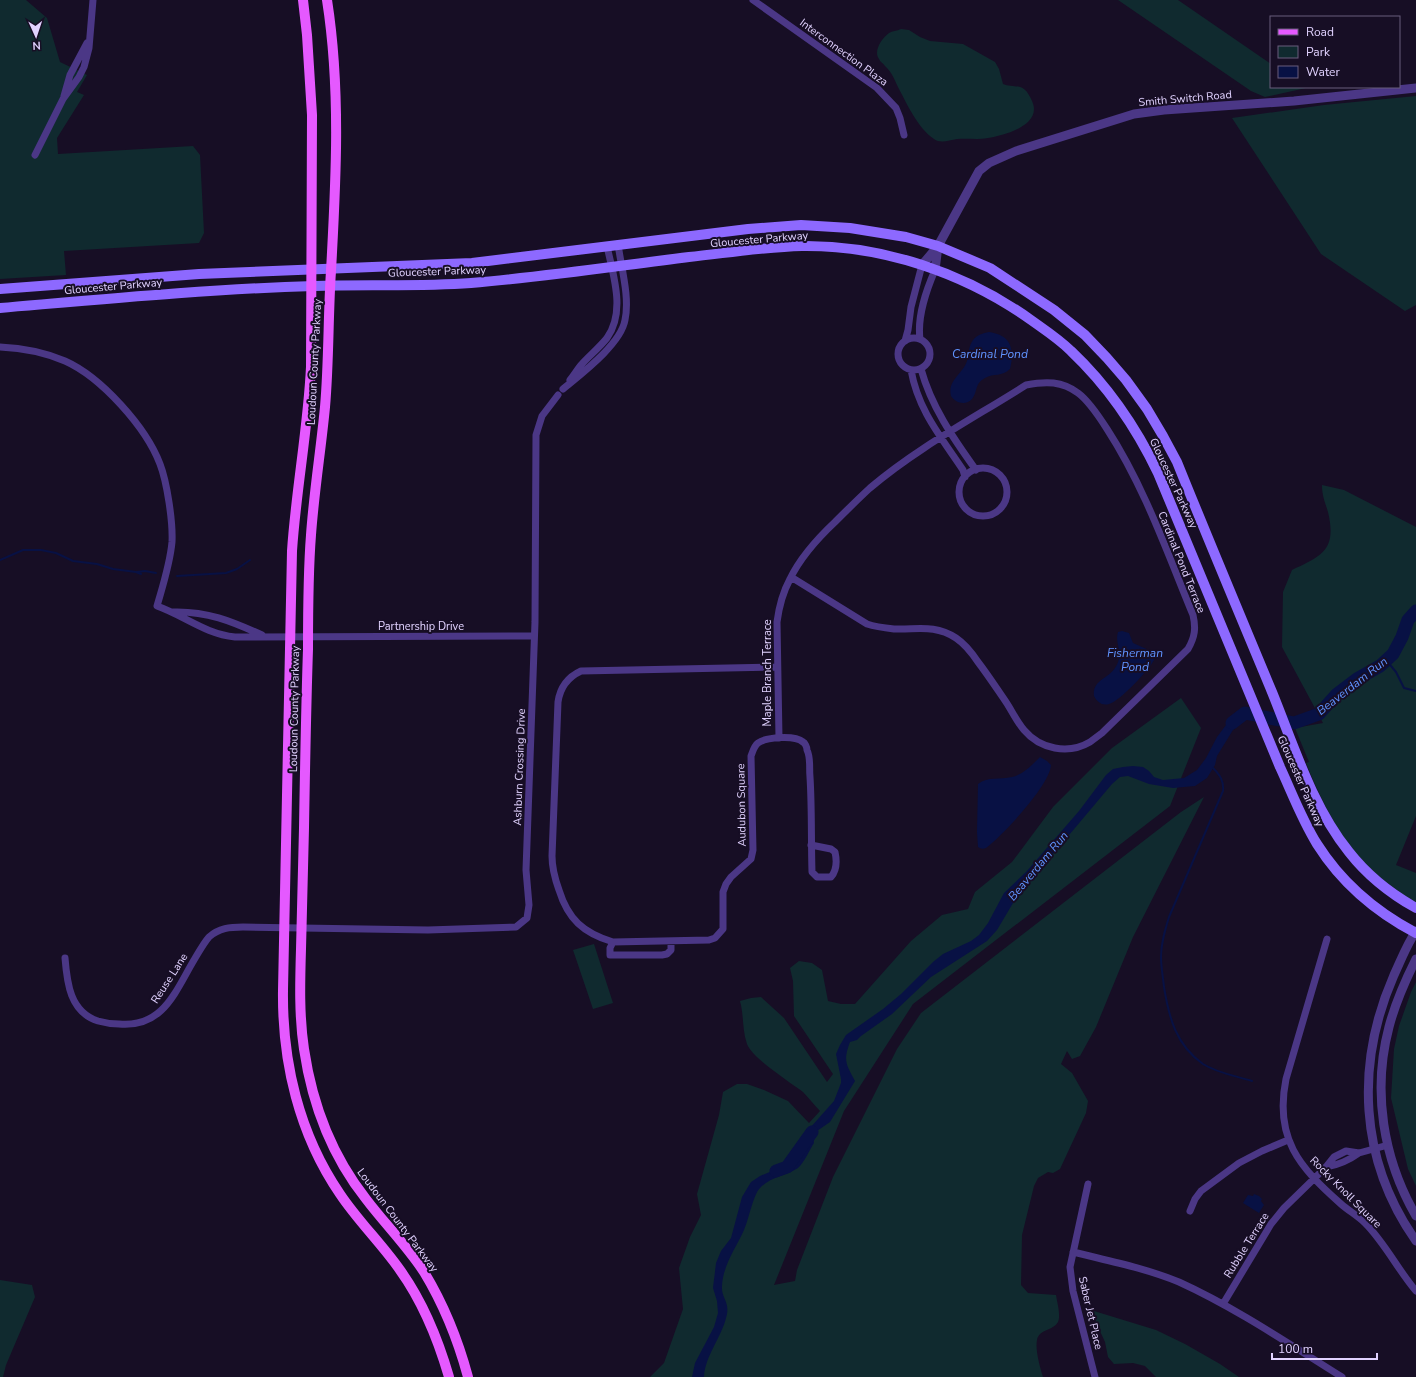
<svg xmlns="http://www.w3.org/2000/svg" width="1416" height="1377" viewBox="0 0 1416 1377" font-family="'Nunito Sans',sans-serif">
<rect width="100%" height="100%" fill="#170e25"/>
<path fill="#102a2f" d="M0,0H26L47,18L60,62L87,75L77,92L84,95L57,138L58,154L193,146L200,155L204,233L199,243L64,251L66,275L0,279Z
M1118,0H1178L1271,64V87L1306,88L1265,97L1251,91Z
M901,29L909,30L920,37L930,41L963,44L995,62L999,69L1003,84C1010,87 1018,85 1024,89C1028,92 1030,97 1032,101C1043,125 1005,135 988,138C978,140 968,138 957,139C949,140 941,144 934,139C918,128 908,106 899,89C895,81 892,72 885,66C883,63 880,62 879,59C873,51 882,38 889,33C892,31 897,31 901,29Z
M1416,96V305L1405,311L1321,254L1232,118L1324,105Z
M1322,485L1344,490L1416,527V816L1396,865L1416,873V902C1407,899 1400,892 1393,887C1348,856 1326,812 1306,763L1309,762L1295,728L1323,723L1282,647L1283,592L1292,570C1322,556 1337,550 1328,512C1325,502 1322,496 1322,485Z
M1181,698L1201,728L1170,806L913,1004L844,1111L774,1285L795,1281L797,1270L833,1177L897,1049L921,1013L1181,812L1204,797L1133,937L1096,1027L1080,1056L1072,1059L1067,1051L1061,1064L1072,1073L1088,1101L1086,1113L1060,1169L1053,1173L1048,1172L1038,1178L1034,1186L1022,1235L1021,1285L1028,1293L1056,1295C1057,1302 1061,1315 1058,1322C1053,1331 1039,1329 1037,1340C1035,1350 1040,1367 1043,1377H650L664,1363L683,1309L679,1268L690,1237L701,1215L697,1194L719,1115L723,1092L737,1084H747L764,1090L788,1101L809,1123L820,1111C814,1105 809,1098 803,1092C790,1082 752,1058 747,1044C742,1030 744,1015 740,1001L751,998L761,997L784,1018L827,1082L833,1074L794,1016L793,981L790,968L799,961L812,963L822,970L828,1001L841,1004H855L911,941L942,915L968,909L975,892L1012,862L1053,807L1112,748Z
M594,944L613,1003L593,1009L573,950Z
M1416,982V1186L1408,1169L1391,1098L1394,1049L1399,1026L1411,992Z
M0,1280L32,1285L35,1297L6,1365L3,1377H0Z
M1094,1311L1156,1330L1185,1344L1220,1364L1239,1377H1156L1145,1366L1133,1363L1114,1364L1108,1357L1105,1342L1093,1316Z"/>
<path fill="#081144" d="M989,332C1011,335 1015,349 1010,369C1002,377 994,373 985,378C974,384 978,392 972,399C966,406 955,403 951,396C947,380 963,374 967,361C969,354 968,347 973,340C977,335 983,333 989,332Z
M1122,631L1129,633L1133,643L1151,651L1154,660C1149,670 1119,702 1109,704C1102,706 1097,702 1094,696C1092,680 1108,679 1115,668C1125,653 1114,644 1118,632Z
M1242,710L1245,713V720L1233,730L1217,756L1215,765L1207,778L1195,786L1173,788L1149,784L1128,776L1120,777L1112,784L1016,898L997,930L987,941L931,977L892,1014L861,1036L857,1040L850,1042C843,1061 846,1064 855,1081L830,1122L817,1131L813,1137L814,1143C810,1149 804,1163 798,1168C786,1176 770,1177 760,1188C753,1195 749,1219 744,1230C736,1248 723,1265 722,1286C721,1299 731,1302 726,1318C721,1338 705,1356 704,1377H692L695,1363L714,1327L718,1313L717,1301L713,1288L716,1263L721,1251L731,1238L742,1197L751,1182L760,1176L784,1166L792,1160L802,1144L810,1128L834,1101L841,1083V1079L836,1054L840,1045L846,1035L883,1009L901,994L933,962L943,954L971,941L979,935L988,923L1004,893L1026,872L1079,811L1106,775L1113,769L1123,767L1133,766L1143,767L1149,771L1154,777L1163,780L1184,778L1197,770L1206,758L1217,737L1226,725Z
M1040,757L1047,761L1051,765C1050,785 1003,835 986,848C983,849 981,849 978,847L977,832L978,784C988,776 1000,780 1012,777C1024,774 1032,765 1040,757Z
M1254,1194L1259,1196L1262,1199L1261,1201L1264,1205L1259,1213L1243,1203L1248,1195L1253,1196Z"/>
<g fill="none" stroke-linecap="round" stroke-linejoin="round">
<path stroke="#081144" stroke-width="2" d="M0,560L23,550H41L56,553L73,561L97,564L113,569L136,572L141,574
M137,572L145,571L156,573
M177,576L226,573L237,569L250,560
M1386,660L1396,672L1404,688L1416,691
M1213,768C1220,775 1224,781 1223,791L1169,917C1165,930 1161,943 1161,957C1161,967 1163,977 1164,987C1169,1018 1176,1045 1203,1064C1217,1073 1236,1076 1252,1081"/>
<path stroke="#081144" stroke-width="13" d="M1232,723L1245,713L1294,723L1319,714L1336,695L1357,679L1380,666L1393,654L1402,637L1408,620L1416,611
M776,1171L787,1167L812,1132"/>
<path stroke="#4b3786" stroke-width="7" d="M753,0L877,88L896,108L900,118L904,135
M64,96L70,75L87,43
M35,155L63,99L79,77L84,67L89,48L93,0
M898 354a16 16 0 1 1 32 0a16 16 0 1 1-32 0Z
M920,339C917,316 926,291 935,270
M905,341L908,330L911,307L922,265
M0,347C22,348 44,352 65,361C101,377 146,427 160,464C167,482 173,522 172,542C170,564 163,585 157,606C185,616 205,634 235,637L534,636
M921,369C931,406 953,438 976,470
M911,370C918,410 941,437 963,470L965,477
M570,380C574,375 577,370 581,365C589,356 599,348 607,338C626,311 613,275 607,246
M563,389C581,374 621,344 625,320C630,297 621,267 618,244
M959 492a24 24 0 1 1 48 0a24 24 0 1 1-48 0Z
M173,612C207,611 231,621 262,635
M779,738L777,622C779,607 783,592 790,579C800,558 818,538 835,522C846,511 858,499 870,488C917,448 974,418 1026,385C1046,381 1062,381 1078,393C1089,401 1100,418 1107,429C1144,486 1167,552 1193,615C1196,628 1195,637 1188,649L1102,733C1098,736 1094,739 1090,742C1068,755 1040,749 1024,730C1017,722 1012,711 1006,702C997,689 988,675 978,662C972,653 965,644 956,638C934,624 917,630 894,629C885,628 876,627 867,624L791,577
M1327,939L1286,1079C1274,1138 1299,1167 1341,1204C1349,1211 1358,1216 1365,1223C1385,1243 1398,1270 1416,1291
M671,941V950L667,954L662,955H610V948L613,942L709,940L715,938L723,929V892L726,884L731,877L751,859L753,850L751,756C753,751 754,746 758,743C766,737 795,735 803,742C805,743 807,747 807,750C811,758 809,768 810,777C812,809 811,841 812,872L817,877H831C837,870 837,861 835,852L831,849L811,845
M613,942C583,933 568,919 559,890C555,879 552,868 552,856L558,702C560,688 568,677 581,671L777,667
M65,958C67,983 70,1012 98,1021C105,1023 112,1024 119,1024C163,1028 175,992 194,960C199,952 203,944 209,937C219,928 230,927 243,927L428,930L516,927L527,918L529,905L526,870L535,622L536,435L542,416L558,395
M1326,1167C1339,1165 1348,1161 1359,1153
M1088,1184L1070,1267L1073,1291L1095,1377
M1190,1211L1195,1199L1201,1191L1239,1163L1262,1151L1288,1140
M1073,1252C1109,1261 1145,1268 1179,1282C1236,1308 1289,1344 1342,1377
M1223,1304L1271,1224L1284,1208L1326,1167L1334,1157L1346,1151L1359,1153L1388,1145"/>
<path stroke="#4b3786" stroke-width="9" d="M922,265L938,246L979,171L989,163L1016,151L1134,114L1164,110L1294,101L1416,88
M935,270L938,246
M1416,931C1407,944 1401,960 1394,975C1355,1064 1359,1160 1416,1241
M1416,959C1405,981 1395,1004 1389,1027C1372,1091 1383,1159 1416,1216"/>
<path stroke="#8d69ff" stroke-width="10" d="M0,289L199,274L472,263L748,229L801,225L850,228L906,237L938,246L990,268L1054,310L1085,335L1107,358L1126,380L1147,409L1163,436L1177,462C1208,539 1240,615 1272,692C1294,746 1312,806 1349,852C1367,875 1391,894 1416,908
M0,308C105,299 209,289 314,286C366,284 418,287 471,283C544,277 616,266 689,257C727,253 764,247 802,246C883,245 965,273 1031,320C1045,330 1059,339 1071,351C1108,386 1136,427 1158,473L1280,767C1292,793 1302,820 1317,844C1341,882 1376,912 1416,933"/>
<path stroke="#e559ff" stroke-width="10" d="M303,0L307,35L312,115L311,367C308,429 296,490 292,551L283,990C282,1062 299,1134 340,1194C358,1221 381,1243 400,1270C423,1302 438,1339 449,1377
M327,0C341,90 336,181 331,271C328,316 329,362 325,407C321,449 314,492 311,535C308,573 308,611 308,649C306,708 305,768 304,828C303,868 302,909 301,949C300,982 299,1016 304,1049C312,1103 332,1156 366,1199C385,1224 407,1246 424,1272C444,1305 458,1340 468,1377"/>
</g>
<g text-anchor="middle" stroke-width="4" stroke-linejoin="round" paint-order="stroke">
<g font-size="11" fill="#e1d2ff" stroke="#170e25">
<text transform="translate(844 52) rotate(36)" y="4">Interconnection Plaza</text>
<text transform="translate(1185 98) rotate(-5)" y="4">Smith Switch Road</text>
<text transform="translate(759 239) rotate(-5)" y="4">Gloucester Parkway</text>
<text transform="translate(437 271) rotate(-2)" y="4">Gloucester Parkway</text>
<text transform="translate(113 286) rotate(-5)" y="4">Gloucester Parkway</text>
<text transform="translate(314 362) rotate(-87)" y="4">Loudoun County Parkway</text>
<text transform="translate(1174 483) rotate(65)" y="4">Gloucester Parkway</text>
<text transform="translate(1182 562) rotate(68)" y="4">Cardinal Pond Terrace</text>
<text x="421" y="630">Partnership Drive</text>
<text transform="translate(767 673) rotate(-90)" y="4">Maple Branch Terrace</text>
<text transform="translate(294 709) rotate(-89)" y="4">Loudoun County Parkway</text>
<text transform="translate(519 767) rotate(-88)" y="4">Ashburn Crossing Drive</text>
<text transform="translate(1301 781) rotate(66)" y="4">Gloucester Parkway</text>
<text transform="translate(741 805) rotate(-91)" y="4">Audubon Square</text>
<text transform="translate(169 978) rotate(-57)" y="4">Reuse Lane</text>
<text transform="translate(1346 1192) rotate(45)" y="4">Rocky Knoll Square</text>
<text transform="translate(398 1220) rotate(53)" y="4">Loudoun County Parkway</text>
<text transform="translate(1246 1245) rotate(-58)" y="4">Rubble Terrace</text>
<text transform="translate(1091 1313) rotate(77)" y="4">Saber Jet Place</text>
</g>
<g font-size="12" font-style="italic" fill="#6093ff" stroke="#170e25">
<text x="990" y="358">Cardinal Pond</text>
<text x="1135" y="657">Fisherman<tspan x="1135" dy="14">Pond</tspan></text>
<text transform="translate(1352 686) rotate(-38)" y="4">Beaverdam Run</text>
<text transform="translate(1038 866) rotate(-50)" y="4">Beaverdam Run</text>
</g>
</g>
<rect x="1270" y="16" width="130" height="72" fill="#170e25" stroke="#685c7c"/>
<rect x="1278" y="29" width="20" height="6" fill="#e559ff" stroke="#685c7c"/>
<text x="1306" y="36" font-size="12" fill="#e1d2ff">Road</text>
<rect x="1278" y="46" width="20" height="12" fill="#102a2f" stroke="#685c7c"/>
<text x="1306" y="56" font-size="12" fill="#e1d2ff">Park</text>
<rect x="1278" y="66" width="20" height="12" fill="#081144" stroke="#685c7c"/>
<text x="1306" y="76" font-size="12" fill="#e1d2ff">Water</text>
<g transform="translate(36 36) rotate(177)" stroke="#170e25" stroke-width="3" paint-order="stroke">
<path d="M0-3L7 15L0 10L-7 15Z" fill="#e1d2ff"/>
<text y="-6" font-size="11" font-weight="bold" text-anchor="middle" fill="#e1d2ff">N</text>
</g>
<path d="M1272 1353v6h105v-6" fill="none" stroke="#e1d2ff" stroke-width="2"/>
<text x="1278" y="1353" font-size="12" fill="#e1d2ff" stroke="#170e25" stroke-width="3" paint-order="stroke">100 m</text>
</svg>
